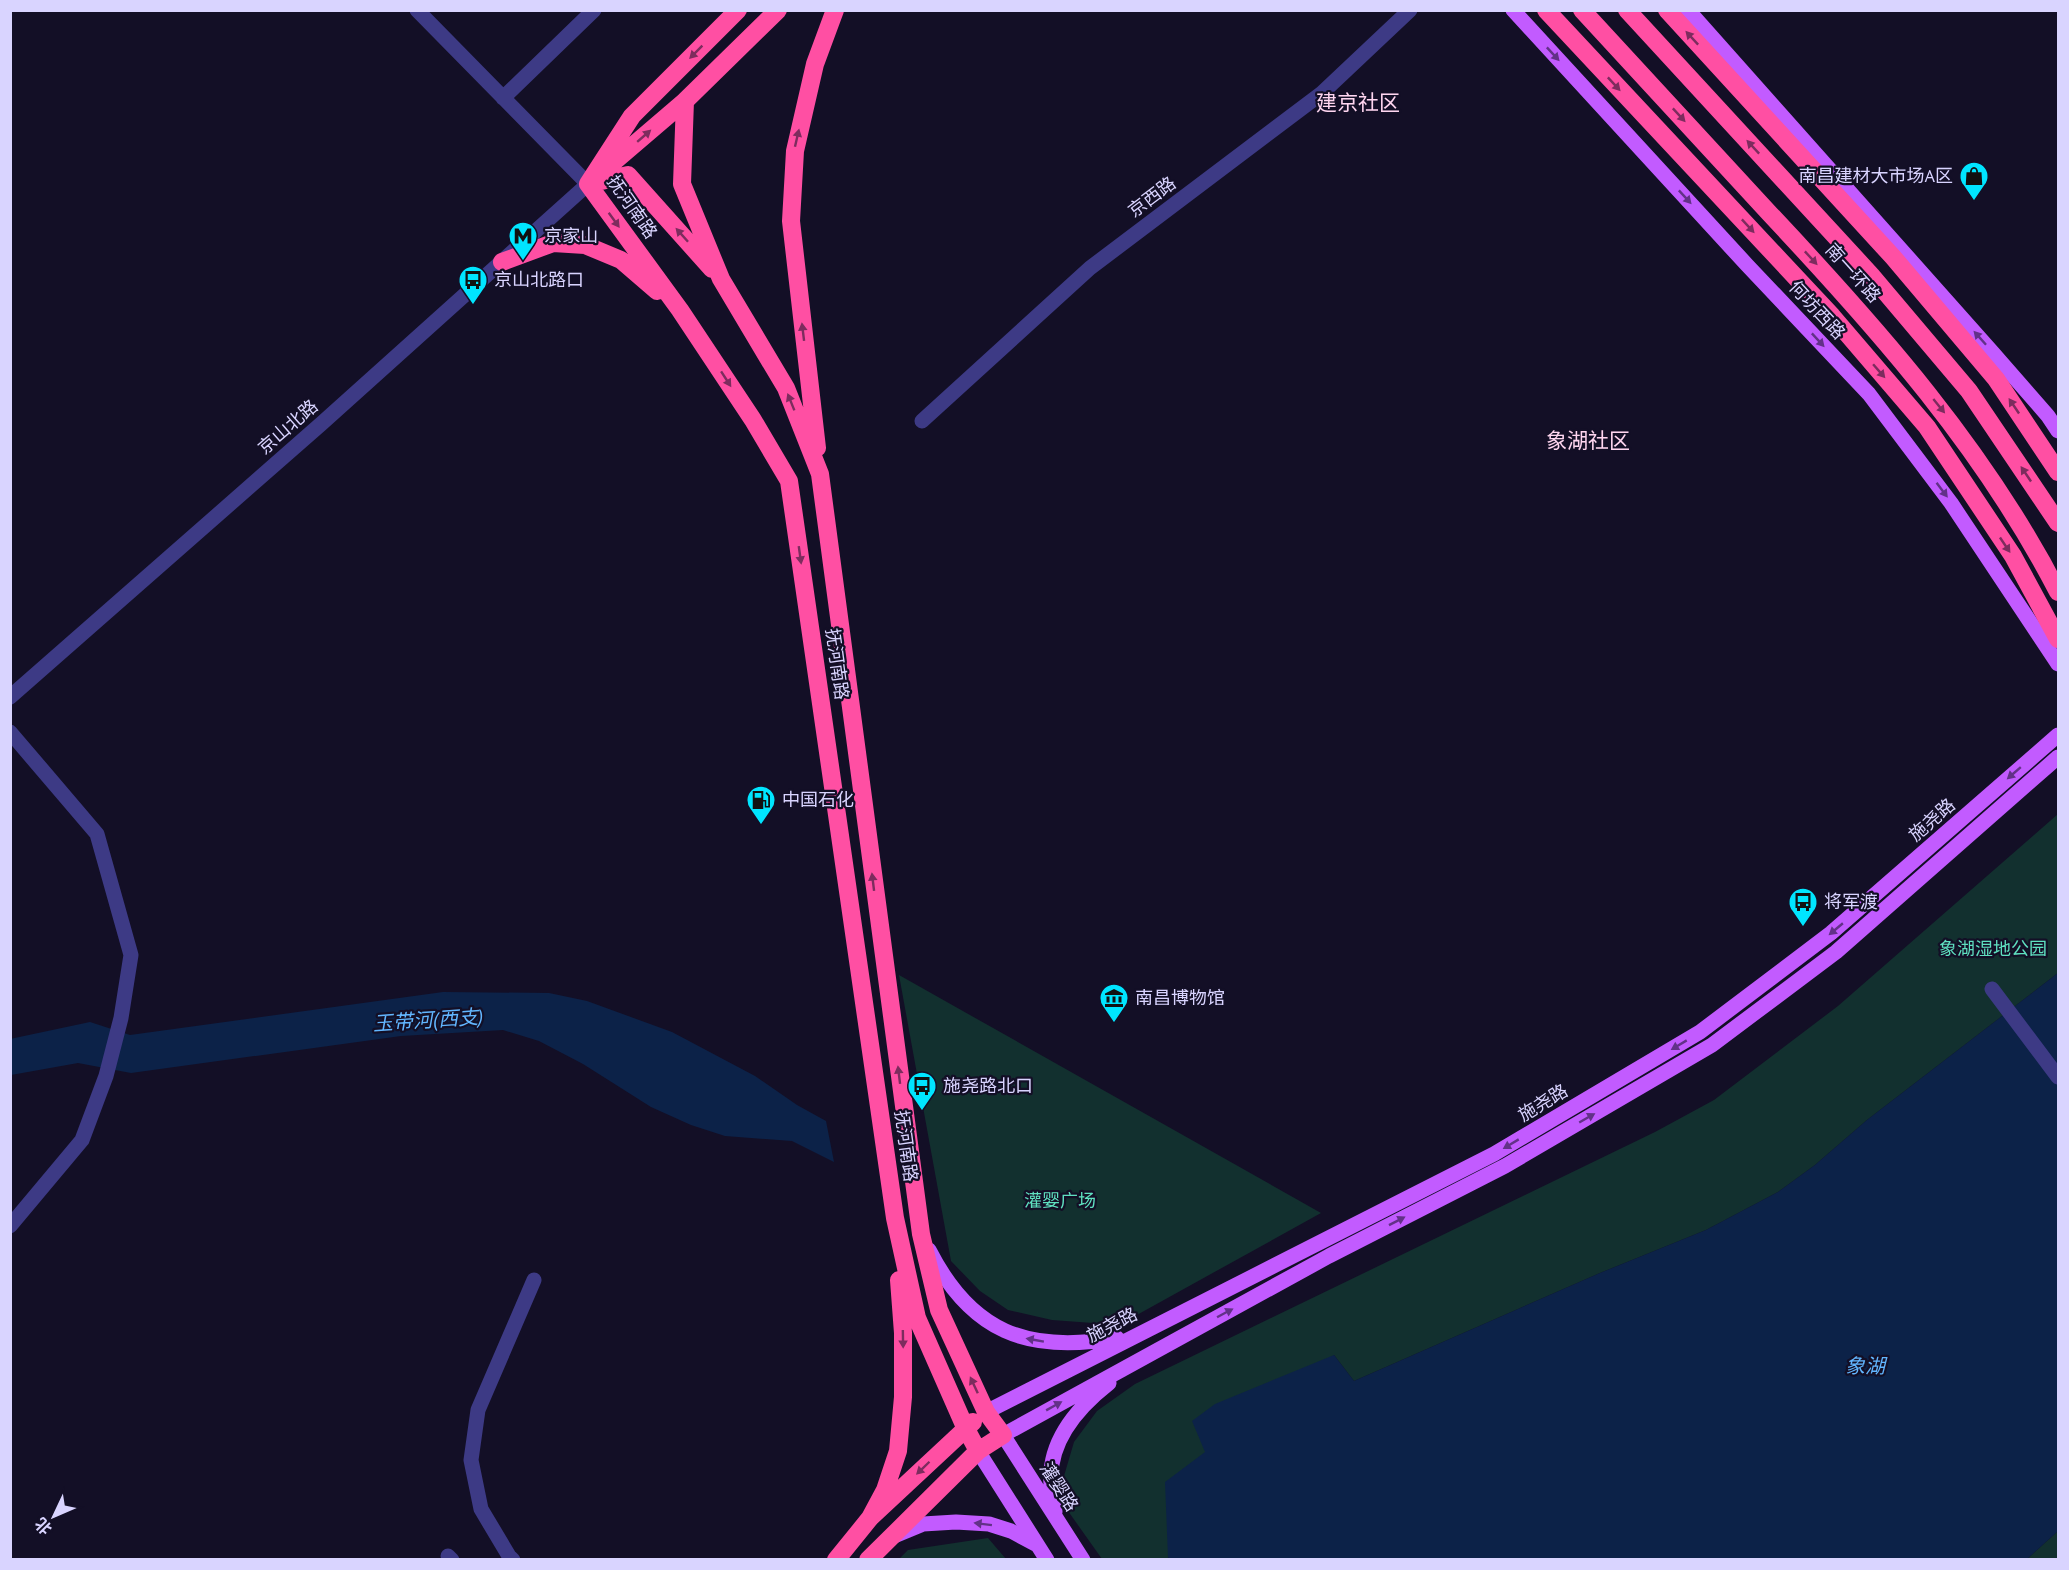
<svg xmlns="http://www.w3.org/2000/svg" width="2069" height="1570" viewBox="0 0 2069 1570" font-family="'PT Sans','Noto Sans SC',sans-serif">
<rect width="100%" height="100%" fill="#130f26"/>
<path fill="#12302f" d="M2058,814V973L1867,1120L1815,1165L1778,1192L1706,1230L1600,1273L1354,1381L1334,1355L1206,1452L1168,1557L1169,1559H1102L1068,1511L1064,1476L1074,1442L1097,1411L1135,1384L1655,1132L1714,1100L1838,1006Z
M899,975L1321,1213L1126,1321L1093,1323L1052,1320L1008,1310L980,1291L951,1261Z
M2058,1531V1559H2027Z
M988,1538L1006,1559H899L908,1550Z"/>
<path fill="#0c2248" d="M2058,973V1531L2027,1559H1169L1168,1557L1165,1482L1205,1452L1192,1421L1215,1404L1334,1355L1354,1381L1600,1273L1706,1230L1778,1192L1815,1165L1867,1120Z
M443,992L549,993L587,1001L672,1032L755,1076L797,1105L826,1121L834,1162L792,1141L725,1136L691,1125L651,1107L583,1064L539,1041L503,1030L401,1036L131,1073L78,1063L11,1075L10,1039L90,1022L130,1035Z"/>
<g fill="none" stroke-linecap="round" stroke-linejoin="round">
<path stroke="#3d3a85" stroke-width="15" d="M503,98L594,10
M922,421L1090,268L1322,93L1410,10
M10,697L321,424L588,184L417,10
M10,732L97,834L131,955L121,1018L106,1076L82,1140L10,1226
M1992,989L2058,1077
M448,1556L452,1560
M513,1560L509,1556L481,1509L471,1460L478,1410L534,1280"/>
<path stroke="#c25bff" stroke-width="15" d="M1513,10L1747,265L1869,394L1951,503L2058,664
M1688,10L1993,353L2048,416L2058,431
M929,1250C971,1332 1027,1354 1117,1338
M986,1412L1494,1154L1700,1032L1831,933L2058,735
M978,1451L1047,1560
M1055,1512C1054,1503 1052,1494 1051,1484C1048,1442 1077,1408 1109,1383
M894,1536L923,1524L956,1522L989,1524L1011,1531L1037,1545
M1083,1560L1003,1435L1329,1256L1505,1166L1712,1045L1836,952L2058,757"/>
<path stroke="#ff4fa3" stroke-width="18" d="M738,10L632,116L588,184L680,310L753,420L789,481L895,1218L917,1318L965,1427L978,1451
M778,10L685,101L682,184L721,279L786,388L820,474L921,1234L939,1310L986,1412L1003,1435L978,1451L868,1560
M1546,10L1832,316L1927,427L2013,556L2058,639
M1582,10C1645,78 1707,146 1770,214C1879,330 1985,450 2058,592
M1627,10L1871,275L1969,391L2058,523
M1667,10L1893,257L1996,379L2058,472
M685,101L588,184L628,175L712,269
M502,262L553,243L585,245L621,260L657,291
M817,448L791,221L795,151L815,64L835,10
M870,1518L885,1490L898,1451L903,1397V1333L899,1280
M836,1560L870,1518L973,1422"/>
</g>
<defs><path id="oneway-solid" d="M-6-.8H1V-3.2L6.5 0L1 3.2V.8H-6Z" transform="scale(1.5)"/></defs>
<g fill="#7d2c5e">
<use href="#oneway-solid" transform="translate(1692 38) rotate(-133)"/>
<use href="#oneway-solid" transform="translate(696 52) rotate(135)"/>
<use href="#oneway-solid" transform="translate(1614 84) rotate(47)"/>
<use href="#oneway-solid" transform="translate(1679 115) rotate(47)"/>
<use href="#oneway-solid" transform="translate(644 136) rotate(-41)"/>
<use href="#oneway-solid" transform="translate(797 138) rotate(-77)"/>
<use href="#oneway-solid" transform="translate(1753 147) rotate(-133)"/>
<use href="#oneway-solid" transform="translate(614 220) rotate(54)"/>
<use href="#oneway-solid" transform="translate(1748 226) rotate(47)"/>
<use href="#oneway-solid" transform="translate(682 235) rotate(-132)"/>
<use href="#oneway-solid" transform="translate(1811 258) rotate(47)"/>
<use href="#oneway-solid" transform="translate(803 332) rotate(-97)"/>
<use href="#oneway-solid" transform="translate(1879 371) rotate(49)"/>
<use href="#oneway-solid" transform="translate(726 379) rotate(57)"/>
<use href="#oneway-solid" transform="translate(791 402) rotate(-112)"/>
<use href="#oneway-solid" transform="translate(1939 406) rotate(51)"/>
<use href="#oneway-solid" transform="translate(2014 406) rotate(-124)"/>
<use href="#oneway-solid" transform="translate(2026 474) rotate(-124)"/>
<use href="#oneway-solid" transform="translate(2005 545) rotate(56)"/>
<use href="#oneway-solid" transform="translate(800 555) rotate(82)"/>
<use href="#oneway-solid" transform="translate(873 882) rotate(-97)"/>
<use href="#oneway-solid" transform="translate(899 1075) rotate(-97)"/>
<use href="#oneway-solid" transform="translate(903 1339) rotate(89)"/>
<use href="#oneway-solid" transform="translate(974 1385) rotate(-115)"/>
<use href="#oneway-solid" transform="translate(923 1468) rotate(136)"/>
</g>
<g fill="#623188">
<use href="#oneway-solid" transform="translate(1553 54) rotate(47)"/>
<use href="#oneway-solid" transform="translate(1685 197) rotate(47)"/>
<use href="#oneway-solid" transform="translate(1980 338) rotate(-132)"/>
<use href="#oneway-solid" transform="translate(1818 340) rotate(47)"/>
<use href="#oneway-solid" transform="translate(1942 490) rotate(53)"/>
<use href="#oneway-solid" transform="translate(2014 773) rotate(139)"/>
<use href="#oneway-solid" transform="translate(1836 929) rotate(140)"/>
<use href="#oneway-solid" transform="translate(1679 1045) rotate(149)"/>
<use href="#oneway-solid" transform="translate(1587 1118) rotate(-30)"/>
<use href="#oneway-solid" transform="translate(1511 1144) rotate(149)"/>
<use href="#oneway-solid" transform="translate(1397 1221) rotate(-27)"/>
<use href="#oneway-solid" transform="translate(1225 1313) rotate(-28)"/>
<use href="#oneway-solid" transform="translate(1035 1340) rotate(-170)"/>
<use href="#oneway-solid" transform="translate(1054 1406) rotate(-29)"/>
<use href="#oneway-solid" transform="translate(983 1524) rotate(-173)"/>
</g>
<defs>
<g id="shop-pin" transform="scale(1.5)"><path d="M0 17L-7.5 6A9.5 9.5 0 1 1 7.5 6Z" fill="#00e5ff" stroke="#130f26"/><path d="M-5-2.5h2.3a2.7 3.5 0 0 1 5.4 0H5L5.5 6h-11ZM-1.5-2.5h3a1.5 2.3 0 0 0-3 0Z" fill="#111"/></g>
<g id="metro-pin" transform="scale(1.5)"><path d="M0 17L-7.5 6A9.5 9.5 0 1 1 7.5 6Z" fill="#00e5ff" stroke="#130f26"/><path d="M-5.5 5V-5H-3L0 0L3-5H5.5V5H3V-.5L0 4L-3-.5V5Z" fill="#111"/></g>
<g id="bus-pin" transform="scale(1.5)"><path d="M0 17L-7.5 6A9.5 9.5 0 1 1 7.5 6Z" fill="#00e5ff" stroke="#130f26"/><path d="M-5-6H5V4H4V6H2V4H-2V6H-4V4H-5ZM-3.5-4V0h7V-4ZM-3.5 1.2v1.5H-2V1.2ZM2 1.2v1.5H3.5V1.2Z" fill="#111"/></g>
<g id="fuel-pin" transform="scale(1.5)"><path d="M0 17L-7.5 6A9.5 9.5 0 1 1 7.5 6Z" fill="#00e5ff" stroke="#130f26"/><path d="M-5.5-6h7V0h2V4h1.3V-2.5L3-4.5l.8-.8L6-3V5H2.5V1h-1V6h-7ZM-4.2-4.7v3.2H.2V-4.7Z" fill="#111"/></g>
<g id="museum-pin" transform="scale(1.5)"><path d="M0 17L-7.5 6A9.5 9.5 0 1 1 7.5 6Z" fill="#00e5ff" stroke="#130f26"/><path d="M0-6L6-3V-2H-6V-3ZM-5-1h2V3h-2ZM-1-1h2V3h-2ZM3-1h2V3H3ZM-6 4H6V6H-6Z" fill="#111"/></g>
</defs>
<g fill-rule="evenodd">
<use href="#shop-pin" x="1974" y="176"/>
<use href="#metro-pin" x="523" y="236"/>
<use href="#bus-pin" x="473" y="280"/>
<use href="#fuel-pin" x="761" y="800"/>
<use href="#bus-pin" x="1803" y="902"/>
<use href="#museum-pin" x="1114" y="998"/>
<use href="#bus-pin" x="922" y="1086"/>
</g>
<g text-anchor="middle" stroke-width="4.5" stroke-linejoin="round" paint-order="stroke">
<g font-size="18" fill="#d9d4ff" stroke="#130f26" text-anchor="start">
<text x="1953" y="182" text-anchor="end">南昌建材大市场A区</text>
<text x="544" y="242">京家山</text>
<text x="494" y="286">京山北路口</text>
<text x="782" y="806">中国石化</text>
<text x="1824" y="908">将军渡</text>
<text x="1135" y="1004">南昌博物馆</text>
<text x="943" y="1092">施尧路北口</text>
</g>
<g font-size="18" fill="#d9d4ff" stroke="#130f26">
<text transform="translate(1152 197) rotate(-37)" y="6">京西路</text>
<text transform="translate(632 207) rotate(55)" y="6">抚河南路</text>
<text transform="translate(1853 273) rotate(48)" y="6">南一环路</text>
<text transform="translate(1817 310) rotate(47)" y="6">何坊西路</text>
<text transform="translate(288 427) rotate(-41)" y="6">京山北路</text>
<text transform="translate(837 664) rotate(82)" y="6">抚河南路</text>
<text transform="translate(1932 820) rotate(-41)" y="6">施尧路</text>
<text transform="translate(1543 1103) rotate(-31)" y="6">施尧路</text>
<text transform="translate(906 1146) rotate(82)" y="6">抚河南路</text>
<text transform="translate(1112 1325) rotate(-27)" y="6">施尧路</text>
<text transform="translate(1059 1487) rotate(57)" y="6">灌婴路</text>
</g>
<g font-size="18" fill="#5fe0c0" stroke="#130f26">
<text x="1993" y="955">象湖湿地公园</text>
<text x="1060" y="1207">灌婴广场</text>
</g>
<g font-size="20" font-style="italic" fill="#62b6ff" stroke="#130f26">
<text transform="translate(428 1020) rotate(-4)" y="7">玉带河(西支)</text>
<text x="1865" y="1373">象湖</text>
</g>
<g font-size="21" fill="#ffd6f0" stroke="#130f26">
<text x="1358" y="110">建京社区</text>
<text x="1588" y="448">象湖社区</text>
</g>
</g>
<rect width="2069" height="1570" fill="none" stroke="#d9d4ff" stroke-width="24"/>
<g transform="translate(54 1516) rotate(226)" stroke="#130f26" stroke-width="4.5" paint-order="stroke">
<path d="M0-4.5L10 22L0 15L-10 22Z" fill="#d9d4ff"/>
<text y="-9" font-size="16" font-weight="bold" text-anchor="middle" fill="#d9d4ff">北</text>
</g>
</svg>
